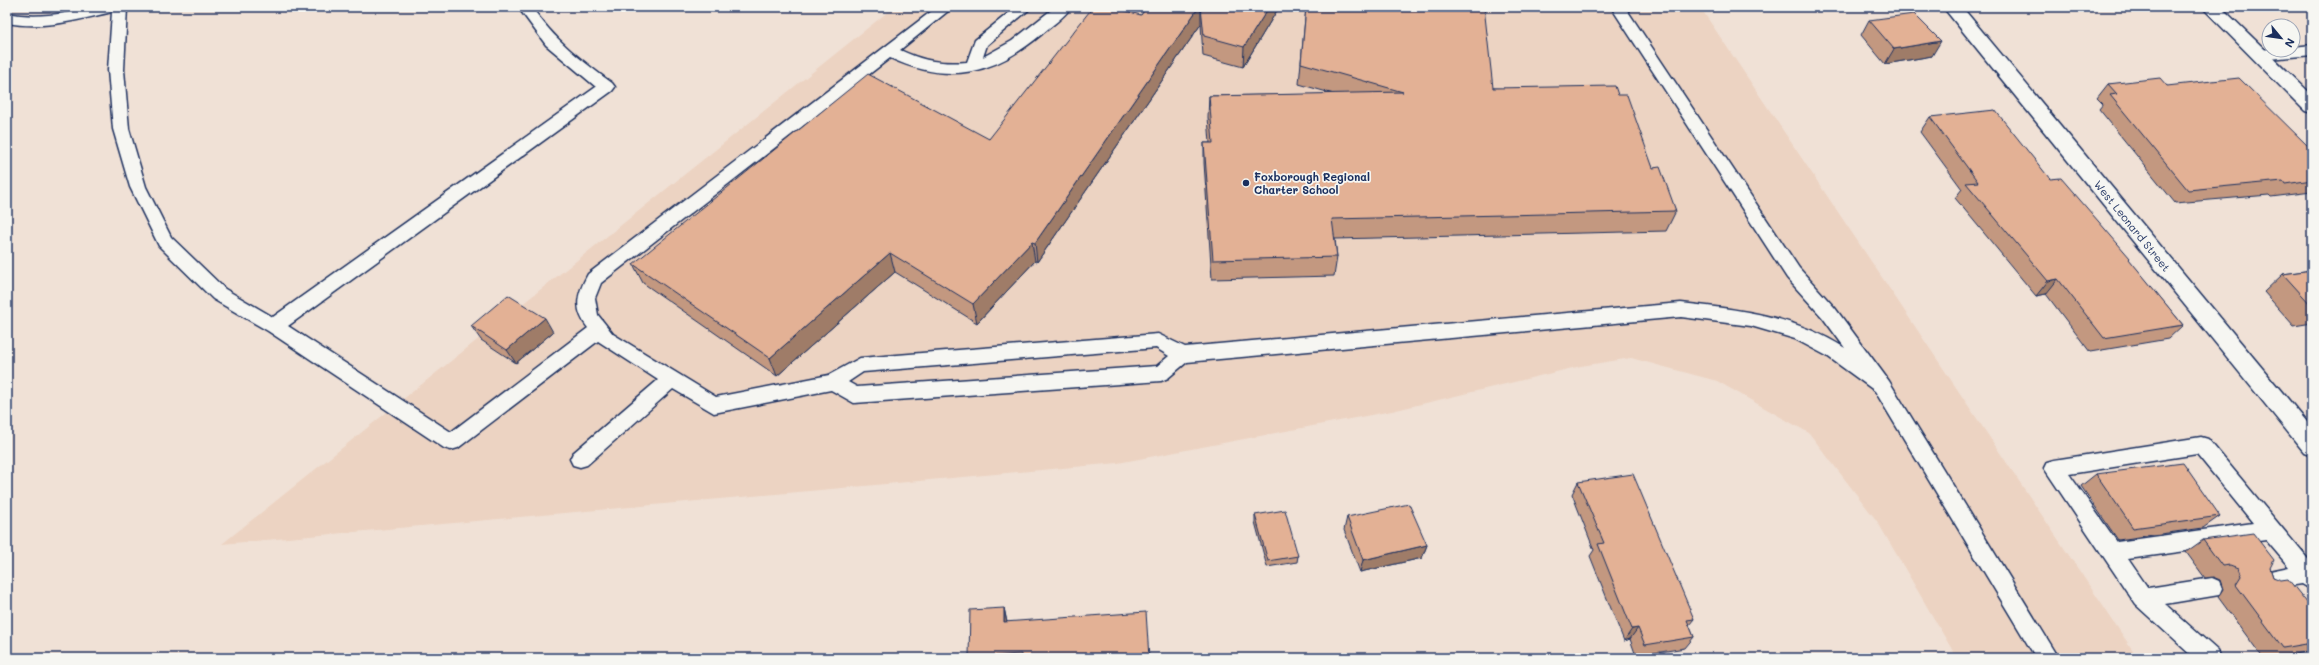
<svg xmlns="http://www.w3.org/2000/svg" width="2319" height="665" viewBox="0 0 2319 665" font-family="Mali,sans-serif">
<rect width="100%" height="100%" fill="#f0e1d6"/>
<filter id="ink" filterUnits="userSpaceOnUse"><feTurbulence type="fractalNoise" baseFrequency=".025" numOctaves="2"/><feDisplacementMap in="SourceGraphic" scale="8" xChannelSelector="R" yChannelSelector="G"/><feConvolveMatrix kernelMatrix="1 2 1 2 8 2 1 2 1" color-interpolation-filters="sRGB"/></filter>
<g filter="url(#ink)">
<path fill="#ecd3c2" d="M894,7H1700L2138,658H1957L1877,521L1809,433L1717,381L1631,358L1581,366L1392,411L1118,463L222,544Z"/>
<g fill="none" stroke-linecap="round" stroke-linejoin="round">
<g stroke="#1b2f5e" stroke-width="3">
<path id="lane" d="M93,7H127L124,70L129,129L146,187L171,237L225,289L273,317L596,87L546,45L518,7H532C553,39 582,61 612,83L615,87L612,91L288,326L451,432L588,328C573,309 577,294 588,274L937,7H953L900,50C923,61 942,64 967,62L975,40L1016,7H1032L987,45L983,57L1012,41L1055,7H1071C1065,17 1051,26 1042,34C993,75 949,85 890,58L601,283L595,298L598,315L613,334L716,397L829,375L860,358L1158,334L1185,347L1681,303C1738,309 1795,316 1845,348L1823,318L1787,278L1611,7H1625L1799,268L1835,308L1889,381L2059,658H2036L1875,391L1827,356L1795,339L1751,326L1681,317L1187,362L1168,378L1161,381L854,403L831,390L714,413L673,389L587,465L580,467L573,465L570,459L573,453L658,380L598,341L458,448L451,450L444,448L268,331L213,299L159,246L130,187L113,129L108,70L112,12C77,20 43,30 7,23V13C36,19 64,14 93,7ZM1156,348L1169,356L1157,366L857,387L848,382L863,372Z
M2312,45V55L2260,60L2255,59L2252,55L2255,51L2269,49L2293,50V47Z
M2201,437L2208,439L2312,564V590L2302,584L2263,590L2256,588L2253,581L2256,574L2289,567L2266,540L2128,559L2148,588L2212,578L2219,581L2222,588L2219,595L2165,604L2218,651L2221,658H2194L2136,605L2044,468L2047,462L2054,460ZM2197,454L2253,523L2117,542L2069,474Z"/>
</g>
<g stroke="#1b2f5e" stroke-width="3">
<path id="street" d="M1943,7H1962L2312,428V455L2304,452Z
M2202,7H2221L2312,95V113L2305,111Z"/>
</g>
<use href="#lane" fill="#f6f6f2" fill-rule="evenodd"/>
<use href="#street" fill="#f6f6f2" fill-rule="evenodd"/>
</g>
<path fill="#c39880" stroke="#1b2f5e" d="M1147,7H1279L1243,67L1203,56L1201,24L1037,262L1035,261L977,323L895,272L777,376L643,283L633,264L989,139L1141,15Z
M1306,7L1493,88L1618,95L1653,168L1676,211L1666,231L1335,239L1337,257L1334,276L1212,279L1204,163V143H1210L1208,117L1209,96L1334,94L1299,84Z
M1869,20L1932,56L1885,64L1861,35Z
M2108,84L2167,86L2312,150V192L2271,197L2269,195L2175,203L2099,109L2103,104L2097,98Z
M1930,117L2050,179L2129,260L2183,325L2168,339L2090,352L2046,294L2036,296L1955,198L1962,189L1920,132Z
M2312,270V323L2294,326L2264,292L2283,274Z
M471,326L553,332L516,363L481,340Z
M2096,474L2220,516L2203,528L2118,540L2081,486Z
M1578,482L1694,619L1689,625L1694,637L1685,648L1636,656L1630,639L1624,641L1590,556L1594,550L1572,494Z
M1255,515L1298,556L1297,562L1267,567L1255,522Z
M1347,517L1427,545L1422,558L1360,572L1344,530Z
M2203,540L2270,568L2273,577L2312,609V651L2272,658H2263L2218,597L2223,589L2220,580L2213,577L2205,578L2186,552Z
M1004,608L1007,622L1149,658H969V657Z"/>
<path fill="#9f7c68" stroke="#1b2f5e" d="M1199,7H1201V24L1037,262L1035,243Z
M1269,7H1279L1243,67L1244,47Z
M1941,41L1932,56L1885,64L1894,49Z
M1032,242L1035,261L977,323L973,304Z
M890,253L895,272L777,376L770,358Z
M2058,279L2046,294L2036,296L2048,281Z
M545,318L553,332L516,363L507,350Z
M1427,545L1422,558L1360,572L1363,560Z
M1004,608L1007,623L1004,622Z
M1638,628L1630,639L1624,641L1632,629Z"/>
<path fill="#e3b195" stroke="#1b2f5e" d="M1093,7H1111L1141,15L1147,7H1199L1035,243L1032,242L973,304L890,253L770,358L633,264L868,74L989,139Z
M1201,7H1269L1244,47L1204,36Z
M1306,7H1484L1493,88L1615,86L1618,95H1627L1653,168L1660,167L1676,211L1332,219L1337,257L1213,260L1204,143H1213L1209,96L1403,92L1301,63Z
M1914,14L1941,41L1894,49L1869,20Z
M2160,78L2167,86L2239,78L2312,150V180L2285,184L2283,181L2188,190L2110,95L2117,94L2108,84Z
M1995,110L2050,179L2061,178L2130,258L2129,259L2183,325L2104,338L2058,279L2048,281L1966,183L1978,182L1930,117Z
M2312,270V306L2283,274Z
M508,295L545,318L507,350L471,326Z
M2183,463L2220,516L2133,528L2096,474Z
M1633,474L1694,619L1687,620L1694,637L1645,645L1638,628L1632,629L1598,544L1604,543L1578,482Z
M1409,504L1427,545L1363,560L1347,517Z
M1285,510L1298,556L1268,561L1255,515Z
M2253,533L2274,560L2270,568L2273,577L2281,580L2288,579L2312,609V643L2283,648L2236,585L2241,577L2238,568L2230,565L2222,566L2203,540Z
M1004,608V622L1146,612L1149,658H1021V654L969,657L970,610Z
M815,656L814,658H748Z"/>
</g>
<circle fill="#1b2f5e" stroke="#f6f6f2" stroke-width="1.5" cx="1246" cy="183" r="4"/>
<g text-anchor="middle" stroke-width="3.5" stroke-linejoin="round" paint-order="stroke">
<g font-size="11" font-weight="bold" fill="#1b2f5e" stroke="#f6f6f2" text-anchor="start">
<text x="1254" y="181">Foxborough Regional<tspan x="1254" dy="13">Charter School</tspan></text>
</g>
<g font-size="11" fill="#1b2f5e" stroke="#f6f6f2">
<text transform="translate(2132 226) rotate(51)" y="4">West Leonard Street</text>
</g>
</g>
<rect width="2319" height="665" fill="none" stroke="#f6f6f2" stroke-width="24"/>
<rect x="12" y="12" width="2295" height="641" fill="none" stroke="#1b2f5e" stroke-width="1.5" filter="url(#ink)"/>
<g transform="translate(2281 38) rotate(119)"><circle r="19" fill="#f6f6f2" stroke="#9ea6b7"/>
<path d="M0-3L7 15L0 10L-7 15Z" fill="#1b2f5e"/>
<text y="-6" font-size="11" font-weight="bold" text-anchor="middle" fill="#1b2f5e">N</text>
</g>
</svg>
